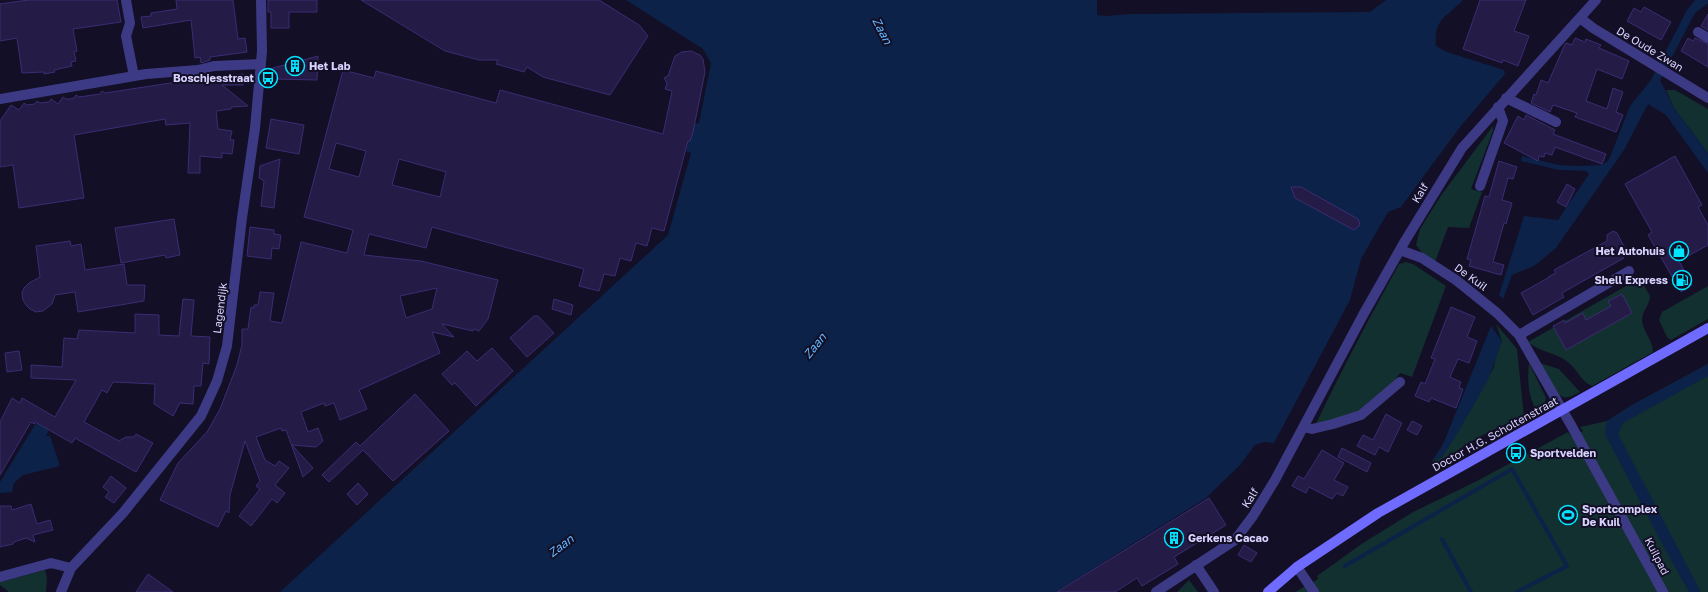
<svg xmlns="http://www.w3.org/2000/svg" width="1708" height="592" viewBox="0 0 1708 592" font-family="'Golos Text',sans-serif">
<rect width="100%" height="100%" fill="#130f26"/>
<path fill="#12302f" d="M1666,90H1675L1708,109V153L1674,108Z
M1493,126V131L1471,189L1482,192L1469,228L1448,227L1435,262L1422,253L1416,245L1420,229L1442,194Z
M1406,262L1413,264L1446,286L1412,377L1400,373L1392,384L1364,409L1315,426C1341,371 1370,317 1399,264Z
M1640,278L1650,296C1650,305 1642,311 1642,320C1643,332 1653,340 1653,352L1592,386C1580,381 1576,366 1565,360C1553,352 1540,352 1528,342Z
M1708,286V319L1671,340L1667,337L1659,320L1662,312Z
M1496,324L1517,349L1524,417C1491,429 1464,443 1438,466L1432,461L1442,457L1494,367L1496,354L1502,341Z
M1529,363L1546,398L1543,410L1539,413C1528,401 1527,379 1529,363Z
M1540,363L1559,369L1580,392C1572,396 1567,400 1559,395Z
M1708,364V592H1295L1318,579L1317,576L1363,543L1413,512L1477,481L1568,432L1571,436L1583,431L1580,427L1607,421L1632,405Z
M45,570L47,578L46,592H9L0,585V582Z
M1189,580L1198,592H1177Z"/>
<path fill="#0c2248" d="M626,0H1097V15L1106,16L1131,14L1370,12L1386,0H1463C1446,18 1434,18 1436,46L1447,52L1504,70L1505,74L1460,127L1401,207L1388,212L1361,259L1350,300L1274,443L1264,442L1255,445L1240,465L1206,498L1056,592H280L668,235L691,153L686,151L693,125L699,123L711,63L703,49Z
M1695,0H1708V4H1707L1695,13L1660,80L1674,108L1708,153V173L1666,115L1648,104L1624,150L1556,248L1534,266L1512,275L1503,299L1499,295L1524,216L1558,220L1589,174L1586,171L1559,170L1521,161L1522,156L1558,165L1579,166L1601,165L1607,162L1610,157L1630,106L1651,80L1687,10Z
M1491,326L1502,341L1488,380L1457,434L1442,457L1432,461L1443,444Z
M1708,364V376L1623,423L1618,434L1701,592H1689L1662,544L1605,434L1607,421L1632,405Z
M36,423L49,430L46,436H50L60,466L23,475L14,483L12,492L0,493V482Z"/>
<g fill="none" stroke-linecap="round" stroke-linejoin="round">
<path stroke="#0c2248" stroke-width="4" d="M1442,539L1471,592
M1345,566L1512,469L1567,566L1517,592"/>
</g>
<path fill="#241b47" stroke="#3b2d73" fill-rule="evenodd" d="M28,0H117L121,22L73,29L77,51L74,52L76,61L71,62L72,66L54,70L55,72L44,74V72L22,73L17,38L0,41V4Z
M176,0H233L238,39L245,38L247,52L210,57V60L201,63L200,57L195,58L191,20L143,28L141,17L151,16V13L177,9Z
M268,0H317V12H289V28H271V12H268Z
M361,0H599L639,25L648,36L610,95L543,77L527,67L524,72L496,64L498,60H479L445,51Z
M1480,0H1526L1514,31L1529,36L1518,66L1503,60L1502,63L1463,49Z
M1644,7L1671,22L1661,40L1627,21L1634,8L1641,12Z
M1708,14V30L1701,26Z
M1575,38L1585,42L1586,39L1601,45L1599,48L1629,61L1622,79L1597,69L1586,101L1607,109L1613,88L1623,92L1616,112L1623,115L1616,132L1575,117L1577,113L1553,105L1550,112L1531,103L1534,94L1536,95L1541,80L1548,83L1565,44L1566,43L1572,45Z
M1688,38L1693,41L1695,38L1708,44V67L1681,51Z
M691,51L700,55L703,59L705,72L693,132L690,141H688L664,231L652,228L647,246L636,243L631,261L620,258L615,276L604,274L599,291L579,286L584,269L432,227L426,248L369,234L364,255L421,261L498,280L488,319L479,331L474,329L473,331L442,324L454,337L432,332L440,353L359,390L367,409L340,420L334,403L325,406L324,403L301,412L308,432L318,428L323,441L316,447L292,445L313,468L303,477L286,430L282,431L281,428L256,437L265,460L275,466L279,461L289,468L275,485L285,493L277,503L272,499L251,526L239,516L260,489L256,486L260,481L245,441L230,495L229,513L226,511L218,527L160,500L178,463L207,432L220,409L237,365L242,345V329H248L251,307L254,308V305H258L260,292L274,293L270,321L282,323L301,242L347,253L353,230L304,217L343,70L374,78L376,71L496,103L500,90L663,134L672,91L665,89L667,83L664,78L668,76L675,56L682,52ZM336,143L366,151L359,177L329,169ZM399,159L446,172L440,197L392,185ZM437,288L432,309L406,318L400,296Z
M318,56L317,80L273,79V68Z
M243,74V85H222L248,106L231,107V109L216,111L218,129L232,131L230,140H234L232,154L222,153V158L200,156V173H188L190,123L166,125L165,119L74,135L84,198L19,208L13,165L0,167V121L11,105L19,110L24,103L27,105L35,104L37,101L40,103L49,102L51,99L58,104L63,97L66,99H70L74,98L76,95L79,97L100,94L102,91L105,93L203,78V76L206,75H212L213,77Z
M1526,115L1555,130L1553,134L1606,154L1602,164L1555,147L1552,155L1545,153L1544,157L1539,156L1538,161L1504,143L1518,116L1524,120Z
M271,119L304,125L299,154L266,148Z
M1675,156L1702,205L1698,207L1708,225V245L1679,261L1692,285L1681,292L1648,235L1652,232L1625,184Z
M280,159L274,208L261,206L264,181L259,178L260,166Z
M1499,161L1517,167L1513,179L1508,178L1502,200L1512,203L1506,224L1504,223L1493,262L1504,265L1501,275L1469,266L1471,260L1467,259L1485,196L1489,197Z
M1567,184L1575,189L1566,207L1557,202Z
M1291,187H1301L1358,219L1360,225L1354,230L1295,198Z
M174,219L180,255L166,258L165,255L121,263L115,228Z
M250,227L274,230V234L281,235L279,249L272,248L271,259L247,256Z
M1613,231L1617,233L1626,250L1621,252L1624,258L1562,293L1564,297L1533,315L1521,293L1548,278V277L1556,273L1554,270L1607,241V235Z
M70,241L71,246L81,244L85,270L124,264L127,285H145L144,301L78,312L75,292L55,295L52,304L43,311L36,312L30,309L26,305L23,300L22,293L24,288L29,283L40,277L36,246Z
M1622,294L1632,313L1566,350L1553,326L1564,320L1565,323L1583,313L1586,320L1611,306L1608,301Z
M183,299L194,300L191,336L210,337L209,364L203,363L201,386H194L193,404L180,403L173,416L154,404L155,384L113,382L107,393L102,390L84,422L119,441L126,437H134L136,434L153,443L136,472L75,438L72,443L35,422L34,424L31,422L0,475V422L12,398L20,403L22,398L55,417L76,380L31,378V365L62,367L64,338L77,339L79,330L135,333V314L159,315V335L179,336Z
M554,299L573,305L571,315L552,309Z
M1451,307L1475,317L1467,337L1477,341L1469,363L1458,359L1450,377L1461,382L1459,388L1463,389L1456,408L1431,398L1429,402L1415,396L1421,382L1425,384L1435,359L1431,358Z
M534,316H538L554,333L527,357L510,338Z
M492,348L513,371L476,406L455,383L452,385L442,374L467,351L477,361Z
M19,351L22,370L7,372L5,353Z
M415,394L449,431L393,481L363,450L329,482L322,475L356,442L360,446Z
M1386,414L1402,423L1388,452L1379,447L1375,455L1357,446L1363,435L1373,440Z
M1412,421L1422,426L1417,435L1407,430Z
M1342,448L1371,463L1367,472L1338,457Z
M1322,450L1344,463L1334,480L1348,487L1343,496L1337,493L1332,499L1309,487L1306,493L1292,486L1298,476L1304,479Z
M111,476L126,488L114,503L105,497L109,492L103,487Z
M358,483L368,494L357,505L347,494Z
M1209,498L1226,525L1174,557L1178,564L1142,586L1137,578L1115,592H1057Z
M31,504L37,524L50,520L53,530L33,535L35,542L26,538L14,542L13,544L0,547V506H11L12,510Z
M1244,545L1257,553L1251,562L1238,555Z
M148,574L173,592H136Z"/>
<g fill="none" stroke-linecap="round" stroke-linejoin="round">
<path stroke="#3d3a85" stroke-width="10" d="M126,0L130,23L126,36L134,76
M1580,18L1593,28L1708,98
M1698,32L1708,38
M1506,98L1556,122
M0,99L146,74L198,70L214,66L261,64
M1480,186L1503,121L1498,107
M1400,250L1422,258L1456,280L1497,313L1519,335L1571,425L1663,592
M1519,335L1629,271
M1304,427L1312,429L1333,424L1361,415L1400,382
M1196,565L1214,592
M1297,567L1314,592
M0,577L51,563L71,568
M1156,592L1235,540L1253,516L1275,480L1363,315L1405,241L1462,148L1596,0"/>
<path stroke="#3d3a85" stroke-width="10" d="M61,592L71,568L123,513L201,416L217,381L227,346L242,218L255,128L262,51L261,0"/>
<path stroke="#6f6bff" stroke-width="10" d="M1268,592L1297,567L1378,513L1708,328"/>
</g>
<defs>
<g id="building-ring" transform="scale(1)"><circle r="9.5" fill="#130f26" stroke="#00e5ff" stroke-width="1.5"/><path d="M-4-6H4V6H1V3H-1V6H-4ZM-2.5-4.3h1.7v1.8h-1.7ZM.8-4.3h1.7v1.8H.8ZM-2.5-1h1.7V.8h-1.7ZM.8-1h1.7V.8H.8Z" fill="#00e5ff"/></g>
<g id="bus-ring" transform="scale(1)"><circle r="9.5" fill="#130f26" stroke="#00e5ff" stroke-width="1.5"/><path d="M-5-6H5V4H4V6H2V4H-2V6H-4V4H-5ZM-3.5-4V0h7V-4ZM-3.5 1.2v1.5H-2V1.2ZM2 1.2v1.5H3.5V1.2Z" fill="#00e5ff"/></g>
<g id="shop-ring" transform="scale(1)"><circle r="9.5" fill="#130f26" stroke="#00e5ff" stroke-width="1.5"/><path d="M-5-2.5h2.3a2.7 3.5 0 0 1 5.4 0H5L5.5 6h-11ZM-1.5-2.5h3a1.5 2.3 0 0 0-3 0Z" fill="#00e5ff"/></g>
<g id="fuel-ring" transform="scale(1)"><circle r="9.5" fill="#130f26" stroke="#00e5ff" stroke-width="1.5"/><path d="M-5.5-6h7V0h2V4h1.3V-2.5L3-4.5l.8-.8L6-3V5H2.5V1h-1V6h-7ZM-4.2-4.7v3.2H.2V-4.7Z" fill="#00e5ff"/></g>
<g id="stadium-ring" transform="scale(1)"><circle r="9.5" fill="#130f26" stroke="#00e5ff" stroke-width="1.5"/><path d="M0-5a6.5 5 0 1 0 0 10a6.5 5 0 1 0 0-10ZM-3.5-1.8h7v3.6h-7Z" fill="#00e5ff"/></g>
</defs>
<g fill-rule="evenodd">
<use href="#building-ring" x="295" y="66"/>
<use href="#bus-ring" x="268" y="78"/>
<use href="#shop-ring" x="1679" y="251"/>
<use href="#fuel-ring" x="1682" y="280"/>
<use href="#bus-ring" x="1516" y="453"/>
<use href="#stadium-ring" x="1568" y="515"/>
<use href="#building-ring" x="1174" y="538"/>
</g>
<g text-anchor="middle" stroke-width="4" stroke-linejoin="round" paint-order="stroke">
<g font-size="11" fill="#d9d4ff" stroke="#130f26">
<text transform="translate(1650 49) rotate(31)" y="4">De Oude Zwan</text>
<text transform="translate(1420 193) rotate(-59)" y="4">Kalf</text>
<text transform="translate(1471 277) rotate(36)" y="4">De Kuil</text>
<text transform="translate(220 308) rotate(-83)" y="4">Lagendijk</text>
<text transform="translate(1495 434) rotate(-29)" y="4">Doctor H.G. Scholtenstraat</text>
<text transform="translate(1250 498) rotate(-58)" y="4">Kalf</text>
<text transform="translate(1657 556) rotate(63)" y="4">Kuilpad</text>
</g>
<g font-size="11" font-weight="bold" fill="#d9d4ff" stroke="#130f26" text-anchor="start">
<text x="309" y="70">Het Lab</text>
<text x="254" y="82" text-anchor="end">Boschjesstraat</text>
<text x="1665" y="255" text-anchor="end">Het Autohuis</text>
<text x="1668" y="284" text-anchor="end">Shell Express</text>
<text x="1530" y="457">Sportvelden</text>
<text x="1582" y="513">Sportcomplex<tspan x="1582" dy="13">De Kuil</tspan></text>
<text x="1188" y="542">Gerkens Cacao</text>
</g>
<g font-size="12" font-style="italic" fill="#62b6ff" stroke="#130f26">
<text transform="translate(882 31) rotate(63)" y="4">Zaan</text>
<text transform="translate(815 346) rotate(-51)" y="4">Zaan</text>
<text transform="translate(561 546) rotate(-37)" y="4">Zaan</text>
</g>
</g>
</svg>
